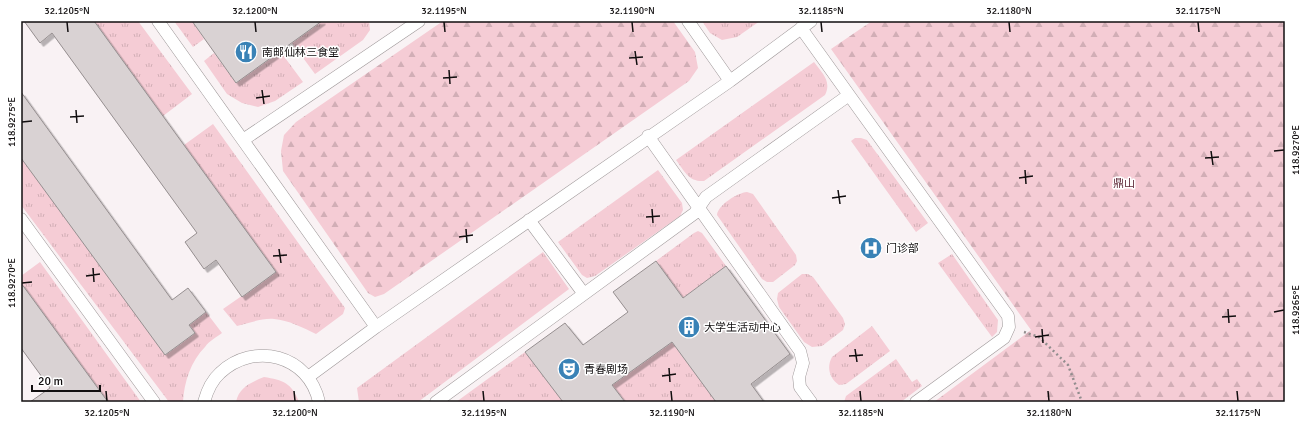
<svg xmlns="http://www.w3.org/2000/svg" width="1306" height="423" viewBox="0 0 1306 423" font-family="Signika,'Noto Sans SC',sans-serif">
<defs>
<pattern id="grass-tufts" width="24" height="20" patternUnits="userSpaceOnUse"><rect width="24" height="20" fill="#f5ccd5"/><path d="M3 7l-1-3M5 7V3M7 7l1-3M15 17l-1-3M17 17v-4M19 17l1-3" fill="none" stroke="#d1aeb6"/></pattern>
<pattern id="forest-firs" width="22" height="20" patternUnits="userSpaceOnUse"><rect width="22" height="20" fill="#f5ccd5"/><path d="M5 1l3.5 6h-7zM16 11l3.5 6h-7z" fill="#d1aeb6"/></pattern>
<filter id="shadow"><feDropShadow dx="3.5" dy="3.5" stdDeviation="0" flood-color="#0004"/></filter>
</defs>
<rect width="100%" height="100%" fill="#f9f2f4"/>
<path fill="url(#grass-tufts)" d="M94,21H138L192,94L163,116Z
M174,21H192L204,39L193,47Z
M322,21H369L370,30L363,40L315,74L292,43Z
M702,21H760L737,37L722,40L710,33Z
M280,51L303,82L275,101L258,107L242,103L227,94L204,61L214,53L236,83Z
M814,62C822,73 832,81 825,95L704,181C689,182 685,172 676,160Z
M213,124L345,308L343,314L316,334C304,328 288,320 274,319C262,318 249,323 237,326L223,309L276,272L184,145Z
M855,138H861L867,140L928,223L916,232L851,141Z
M21,158L165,355L195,333L189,325L206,312L222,333C217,337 209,341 205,347C191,361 184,382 183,402H169L21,205Z
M658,170L682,203L683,210L680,216L595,276L587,278L582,275L558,242Z
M747,192L753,194L796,255L797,261L795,265L773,282H767L762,279L717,215C718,205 737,193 747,192Z
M698,231L702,233L726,266L683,298L656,261L694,233Z
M543,252L569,289L418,402H359L357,388Z
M952,254L998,320L997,332L992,337L938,263Z
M40,262L141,402H108L21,283V276Z
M802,274H808L813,277L843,318L845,324L843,330L822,346L812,347L804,342L779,307L777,299L778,293Z
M872,326L890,351L846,384L839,385C830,379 826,368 832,357Z
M672,342L716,402H625L612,385Z
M525,352L563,402H456Z
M896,359L912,382L917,379L922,386L901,402H844L846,396Z
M264,377C283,380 292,383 299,402H236C239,387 252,382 264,377Z"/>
<path fill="url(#forest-firs)" d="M443,21H673L695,52L698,68L689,81L384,294L375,297L368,293L283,171L281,151L284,135L296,122Z
M872,21H1285V402H934L1031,330L831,49Z"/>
<path fill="#d9d2d3" stroke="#968f90" filter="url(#shadow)" d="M24,21H94L276,272L242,297L216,260L204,269L185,242L197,233L52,33L40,43Z
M192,21H322L236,83Z
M21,92L172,300L188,288L206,312L189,325L195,333L165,355L21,158Z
M656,261L683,298L726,266L790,354L751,384L764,402H716L672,342L612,385L625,402H563L525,352L565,323L583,345L628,312L613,292Z
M21,283L108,402H30L50,388L21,348Z"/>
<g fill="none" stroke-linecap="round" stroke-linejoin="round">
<g stroke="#9d9798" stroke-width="13">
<path id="service" d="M158,21L376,327
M688,21L730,81
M801,28L849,95
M648,136L800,351L803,363L799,377L800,387L811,402
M243,140L419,21
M21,219L154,402
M529,220L584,294
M308,377L376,327L730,81L811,21
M204,402C207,391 211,381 220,373C254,341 309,355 319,402
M436,402L695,213L706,197L849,95L1008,316L1009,327L1004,338L916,402"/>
</g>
<path stroke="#928d8e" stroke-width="2.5" stroke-dasharray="2 3" stroke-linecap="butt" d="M1024,332L1039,337L1068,365L1082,402"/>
<use href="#service" stroke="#fff" stroke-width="12"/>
</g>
<path fill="none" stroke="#110e0f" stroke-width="1.5" d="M67,22L68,32M255,22L256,32M444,22L445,32M632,22L633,32M821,22L822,32M1009,22L1010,32M1198,22L1199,32M635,51L637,65M629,58L643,57M449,70L450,84M443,78L457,77M262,90L264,104M256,98L270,96M76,110L77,123M70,117L84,116M22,122L32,121M1211,151L1213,165M1274,151L1284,150M1205,158L1219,157M1025,170L1026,184M1019,178L1033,176M838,190L840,204M832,198L846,196M652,209L653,223M646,217L660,216M466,229L467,243M459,237L473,235M279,249L281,263M273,256L287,255M93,268L94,282M86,276L100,274M22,283L32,282M1228,309L1229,323M1274,312L1284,310M1222,317L1236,316M1042,329L1043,343M1035,337L1049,335M855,349L857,362M849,356L863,355M669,368L670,382M662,376L676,374M106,391L107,401M294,391L295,401M483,391L484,401M671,391L672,401M860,391L861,401M1048,391L1049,401M1237,391L1238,401"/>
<defs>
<g id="restaurant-disc" transform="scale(1.15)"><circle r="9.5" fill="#3982b6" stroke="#fff"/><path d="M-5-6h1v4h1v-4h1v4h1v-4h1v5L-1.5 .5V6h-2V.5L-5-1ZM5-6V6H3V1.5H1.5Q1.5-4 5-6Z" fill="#fff"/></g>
<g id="hospital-disc" transform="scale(1.15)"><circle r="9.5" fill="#3982b6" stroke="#fff"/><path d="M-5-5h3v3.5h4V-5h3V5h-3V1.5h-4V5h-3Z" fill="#fff"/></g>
<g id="building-disc" transform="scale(1.15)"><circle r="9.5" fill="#3982b6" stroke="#fff"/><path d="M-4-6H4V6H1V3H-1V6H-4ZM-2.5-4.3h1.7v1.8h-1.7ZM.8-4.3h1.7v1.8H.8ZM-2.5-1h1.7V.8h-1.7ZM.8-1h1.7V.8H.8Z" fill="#fff"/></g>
<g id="theatre-disc" transform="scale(1.15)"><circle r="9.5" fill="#3982b6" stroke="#fff"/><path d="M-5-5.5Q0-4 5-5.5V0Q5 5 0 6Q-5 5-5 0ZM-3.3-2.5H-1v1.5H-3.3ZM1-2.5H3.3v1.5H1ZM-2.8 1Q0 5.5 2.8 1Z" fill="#fff"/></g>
</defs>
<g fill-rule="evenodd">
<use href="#restaurant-disc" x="246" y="52"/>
<use href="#hospital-disc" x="871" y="248"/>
<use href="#building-disc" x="689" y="327"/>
<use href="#theatre-disc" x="569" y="369"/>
</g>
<g text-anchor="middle" stroke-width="3" stroke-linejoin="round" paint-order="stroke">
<g font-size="11" fill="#110e0f" stroke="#fff" text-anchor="start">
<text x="262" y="56">南邮仙林三食堂</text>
<text x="886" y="252">门诊部</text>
<text x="704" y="331">大学生活动中心</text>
<text x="584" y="373">青春剧场</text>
</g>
<g font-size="11" fill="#5d2737" stroke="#fff">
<text x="1124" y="187">鼎山</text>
</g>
</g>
<rect width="1306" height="423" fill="none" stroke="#ffffff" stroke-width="44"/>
<path d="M32 385v6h68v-6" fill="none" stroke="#110e0f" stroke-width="2"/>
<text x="38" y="385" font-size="12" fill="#110e0f" stroke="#ffffff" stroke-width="3" paint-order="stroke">20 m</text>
<rect x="22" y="22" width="1262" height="379" fill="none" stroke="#110e0f" stroke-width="1.5"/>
<g font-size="10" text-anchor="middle" fill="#110e0f">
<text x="67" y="14">32.1205°N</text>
<text x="255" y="14">32.1200°N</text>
<text x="444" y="14">32.1195°N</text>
<text x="632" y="14">32.1190°N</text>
<text x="821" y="14">32.1185°N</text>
<text x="1009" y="14">32.1180°N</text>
<text x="1198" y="14">32.1175°N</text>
<text transform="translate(11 122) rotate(-90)" y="4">118.9275°E</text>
<text transform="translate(1295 150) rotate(-90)" y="4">118.9270°E</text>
<text transform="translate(11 283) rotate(-90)" y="4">118.9270°E</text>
<text transform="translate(1295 310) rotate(-90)" y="4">118.9265°E</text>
<text x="107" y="416">32.1205°N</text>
<text x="295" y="416">32.1200°N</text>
<text x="484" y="416">32.1195°N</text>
<text x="672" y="416">32.1190°N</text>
<text x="861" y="416">32.1185°N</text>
<text x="1049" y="416">32.1180°N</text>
<text x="1238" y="416">32.1175°N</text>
</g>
</svg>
